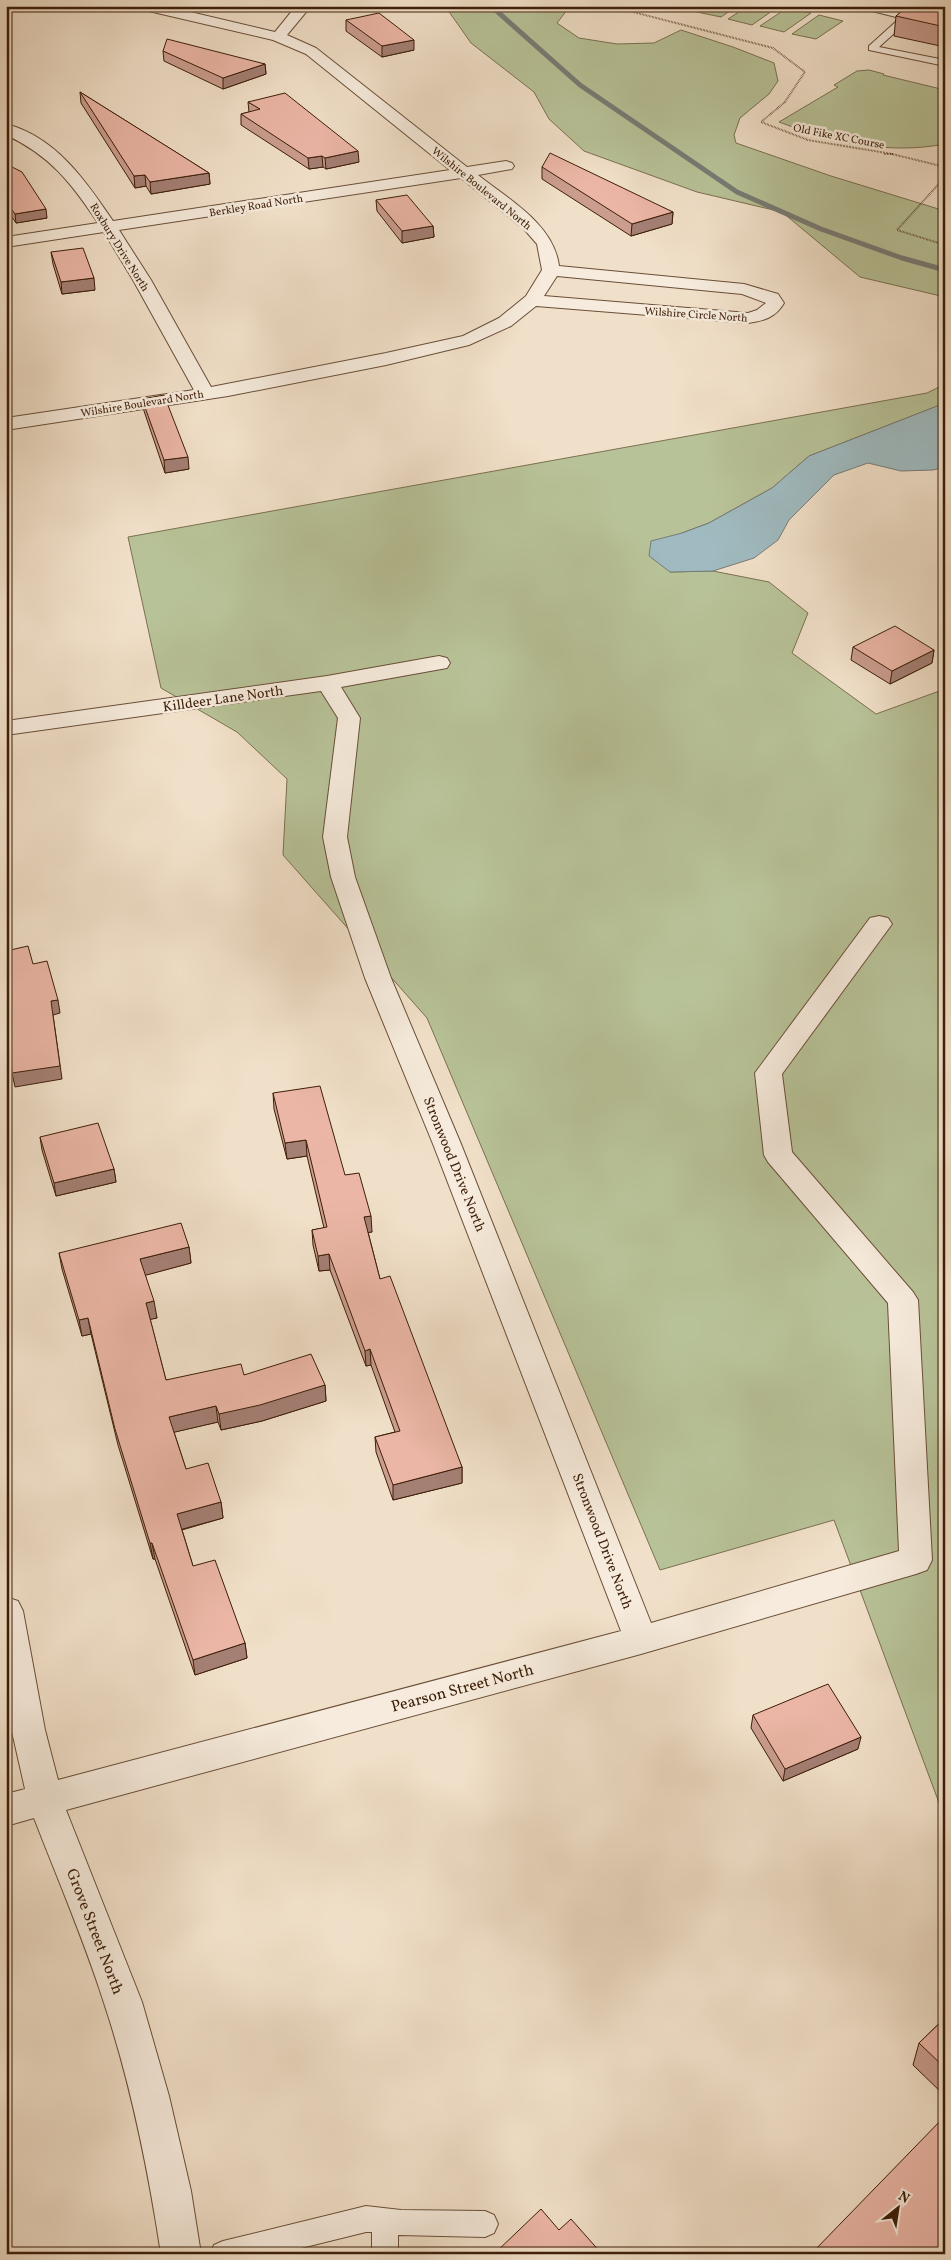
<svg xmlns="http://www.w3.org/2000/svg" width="951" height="2260" viewBox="0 0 951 2260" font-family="Vollkorn,serif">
<rect width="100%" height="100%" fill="#f1e0c9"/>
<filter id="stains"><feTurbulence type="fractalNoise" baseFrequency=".004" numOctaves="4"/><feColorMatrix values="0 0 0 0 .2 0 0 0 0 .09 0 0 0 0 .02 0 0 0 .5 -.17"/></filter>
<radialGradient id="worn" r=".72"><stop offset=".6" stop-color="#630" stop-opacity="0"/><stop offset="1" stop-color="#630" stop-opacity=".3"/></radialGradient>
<path fill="#b8c298" stroke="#7a7050" d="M445,6H580L567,10L557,23L579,38L617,44L654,43L681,30L733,47L774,63L778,81L769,94L740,118L734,135L736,143L831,176L945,211V297L860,277L782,212L697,192L584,151L549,119L534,92L471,43Z
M706,6H737L721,17L697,12Z
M748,6H779L752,25L728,19Z
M787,8L811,13L784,32L760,26Z
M819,15L843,21L816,39L792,34Z
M869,70L884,74L883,75L945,90V144C887,155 833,142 779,122L838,87L834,85L857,71Z
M945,384V403L809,456L772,488L709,523L682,533L670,572L713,571L769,582L808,613L792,653L876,714L945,689V1819L834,1520L660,1570L427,1018L283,855L287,779L237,732L161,688L128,537L927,393Z"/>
<path fill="#9fbac0" stroke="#787c76" d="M945,403V467L933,470L901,471L868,463L834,475L789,520L778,540L754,558L713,571L670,572L649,556L651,541L682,533L709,523L772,488L809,456Z"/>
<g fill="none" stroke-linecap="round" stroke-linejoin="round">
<path stroke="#787c76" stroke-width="5" d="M491,6L580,85L737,192L821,229L902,258L945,270"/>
<g stroke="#6a4e38" stroke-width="2">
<path id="lane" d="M852,6H870L910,15V19L879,47L945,60V66L869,50V46L900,18Z
M366,2206L401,2210L485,2211L494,2215L498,2224L494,2233L485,2237L398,2235V2254H372V2232H366L277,2254H210L214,2245L223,2241Z"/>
</g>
<g stroke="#6a4e38" stroke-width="2">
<path id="street" d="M138,6H165L275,32L296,6H311L287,35L316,48L467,167L506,161L512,163L514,166L512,169L478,175C508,199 554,224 559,266L744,284L778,294L784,303C776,317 764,321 748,323L536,306L511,326L469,345L386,365L228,396L6,430V418L194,390L133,280L104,232L6,247V237L98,223C72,184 50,155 6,135V124C56,137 86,181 113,221L450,170L306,54L273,40L140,9ZM461,178L523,228L537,244L542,270L526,296L499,318L463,336L386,353L211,387L151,280L119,230ZM557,276L742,294L766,303L757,310L748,313L544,296Z
M439,656L447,658L450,663L447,668L341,687L360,718L347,837L355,877L391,978L461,1144L651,1623L899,1551L888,1303L768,1162L764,1155L755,1073L870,918L879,916L888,918L892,924L782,1074L792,1152L913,1292L918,1300L932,1560L927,1570L916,1574L641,1654L66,1810L142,2002L169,2096L191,2191L201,2254H161C148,2169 131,2084 104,2003C84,1940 58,1880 34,1818L6,1826V1794L25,1789L6,1705V1597L18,1601L23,1611L45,1730L58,1780L621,1631L433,1144L365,978L331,877L323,837L338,718L321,691L6,735V721L327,676Z"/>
</g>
<path stroke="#3d1e08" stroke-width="2" stroke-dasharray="0.5 1" stroke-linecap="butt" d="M610,6L773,48L805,72L785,102L761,122L808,140L892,154H884
M892,154L945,167
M945,177L897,230L945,245"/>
<use href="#lane" fill="#f6ebdc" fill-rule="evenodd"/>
<use href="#street" fill="#f6ebdc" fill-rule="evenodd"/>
</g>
<path fill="#ca9d8f" stroke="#3d1e08" d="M895,6H945V47L894,36L896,16L906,8Z
M346,20L414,50L382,57L346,31Z
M163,51L265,64L266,74L223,89L164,61Z
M80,92L209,173L210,184L151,194L146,186L135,188L81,103Z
M248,102L359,162L326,169L323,167L309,169L241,125V114L249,112Z
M6,164L47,218L16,223L6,208Z
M542,167L673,212L672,224L631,236L542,179Z
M376,200L433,226L434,237L402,243L377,211Z
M51,252L95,290L62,294L53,264Z
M142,399L189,469L165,473L144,411Z
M853,647L934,650L932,663L890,684L851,660Z
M273,1093L345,1175L372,1232H368L380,1279L462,1467V1483L393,1500L376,1452L375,1437L395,1432L371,1365L366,1366L330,1270L319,1271L313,1245L312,1230L324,1228L307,1156L287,1159L274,1109Z
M40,1137L114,1169L116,1182L56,1196L42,1150Z
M189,1247L191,1263L145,1275L157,1318L150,1319L166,1380L244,1375L325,1385L326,1401L262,1421L221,1430L218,1422L174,1432L186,1469L221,1502L223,1518L182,1530L193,1566L245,1643L247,1658L195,1675L155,1559H153L118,1445L91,1334L82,1336L62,1269L59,1253Z
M753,1715L858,1749L783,1781L751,1728Z
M945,2018V2096L913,2065L919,2043Z"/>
<path fill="#a47f74" stroke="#3d1e08" d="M414,40V50L382,57V46Z
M265,64L266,74L223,89V78Z
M358,151L359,162L326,169L325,158Z
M322,156L323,167L309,169L308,158Z
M209,173L210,184L151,194L150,182Z
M145,175L146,186L135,188L134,176Z
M46,209L47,218L16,223L15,214Z
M673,212L672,224L631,236L632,224Z
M433,226L434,237L402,243V231Z
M94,278L95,290L62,294L61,282Z
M188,457L189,469L165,473L164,460Z
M934,650L932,663L890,684L892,671Z
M58,1000L60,1013L53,1015L62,1079L15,1087L12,1073L51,1001Z
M306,1140L307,1156L287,1159L285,1143Z
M114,1169L116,1182L56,1196L54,1183Z
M371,1216L372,1232L365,1233L364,1217Z
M189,1247L191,1263L143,1276L140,1259Z
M329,1254L330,1270L319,1271L318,1256Z
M154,1301L157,1318L148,1320L146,1303Z
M88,1318L91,1334L82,1336L79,1320Z
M370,1349L371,1365L366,1366L365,1351Z
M325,1385L326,1401L262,1421L221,1430L219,1414Z
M216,1406L218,1422L171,1433L169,1417Z
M462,1467V1483L393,1500V1485Z
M221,1502L223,1518L179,1530L177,1514Z
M150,1543H152L155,1559H153Z
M245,1643L247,1658L195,1675L193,1660Z
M861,1737L858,1749L783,1781L785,1769Z"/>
<path fill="#ebb6a6" stroke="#3d1e08" d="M908,6H945V27L896,16Z
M379,13L414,40L382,46L346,20Z
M167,39L265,64L223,78L163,51Z
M80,92L179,154L209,173L150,182L145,175L134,176Z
M285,93L358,151L325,158L322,156L308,158L241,114L260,109L248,102Z
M550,153L673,212L632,224L542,167Z
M6,164L22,172L46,209L15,214L6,201Z
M407,195L433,226L402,231L376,200Z
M83,248L94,278L61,282L51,252Z
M164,395L188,457L164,460L142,399Z
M895,626L934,650L892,671L853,647Z
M28,946L33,964L47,961L58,1000L51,1001L60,1066L12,1073L6,1017V951Z
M320,1086L345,1175L359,1173L371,1216L364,1217L380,1279L390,1276L462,1467L393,1485L375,1437L400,1431L370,1349L365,1351L329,1254L318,1256L312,1230L327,1227L306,1140L285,1143L273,1093Z
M98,1123L114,1169L54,1183L40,1137Z
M181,1223L189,1247L140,1259L154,1301L146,1303L166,1380L241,1364L244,1375L311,1354L325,1385L260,1405L219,1414L216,1406L169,1417L186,1469L208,1463L221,1502L177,1514L193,1566L215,1560L245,1643L193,1660L152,1543H150L115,1429L88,1318L79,1320L59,1253Z
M828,1684L861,1737L785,1769L753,1715Z
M945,2018V2068L919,2043Z
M945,2116V2254H811Z
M541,2209L559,2230L571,2219L602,2254H494Z"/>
<g text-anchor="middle" stroke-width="5" stroke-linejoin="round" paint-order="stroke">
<g font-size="11" fill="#3d1e08" stroke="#f6ebdc">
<text transform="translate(839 136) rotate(11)" y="4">Old Fike XC Course</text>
<text transform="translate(482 188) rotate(39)" y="4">Wilshire Boulevard North</text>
<text transform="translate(256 205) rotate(-9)" y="4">Berkley Road North</text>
<text transform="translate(120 247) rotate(58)" y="4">Roxbury Drive North</text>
<text transform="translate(696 314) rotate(4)" y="4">Wilshire Circle North</text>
<text transform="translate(142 403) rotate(-9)" y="4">Wilshire Boulevard North</text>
</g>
<g font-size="14" fill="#3d1e08" stroke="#f6ebdc">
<text transform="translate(223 698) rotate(-8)" y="5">Killdeer Lane North</text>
<text transform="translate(455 1164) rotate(68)" y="5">Stronwood Drive North</text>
<text transform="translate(603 1541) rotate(69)" y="5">Stronwood Drive North</text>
</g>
<g font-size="16" fill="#3d1e08" stroke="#f6ebdc">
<text transform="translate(462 1687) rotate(-15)" y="6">Pearson Street North</text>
<text transform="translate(96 1931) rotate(69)" y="6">Grove Street North</text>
</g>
</g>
<rect width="951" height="2260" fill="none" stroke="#f1e0c9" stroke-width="25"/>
<rect x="8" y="8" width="936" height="2245" fill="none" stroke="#3d1e08" stroke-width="2.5"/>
<rect x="12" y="12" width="926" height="2235" fill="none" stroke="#3d1e08"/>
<g transform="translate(898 2208) rotate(30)" stroke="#f6ebdc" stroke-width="4" paint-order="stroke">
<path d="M0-4L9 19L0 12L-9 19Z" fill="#3d1e08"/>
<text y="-8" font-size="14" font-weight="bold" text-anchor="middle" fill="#3d1e08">N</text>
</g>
<rect width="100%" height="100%" filter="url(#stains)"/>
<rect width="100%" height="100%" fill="url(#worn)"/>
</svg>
